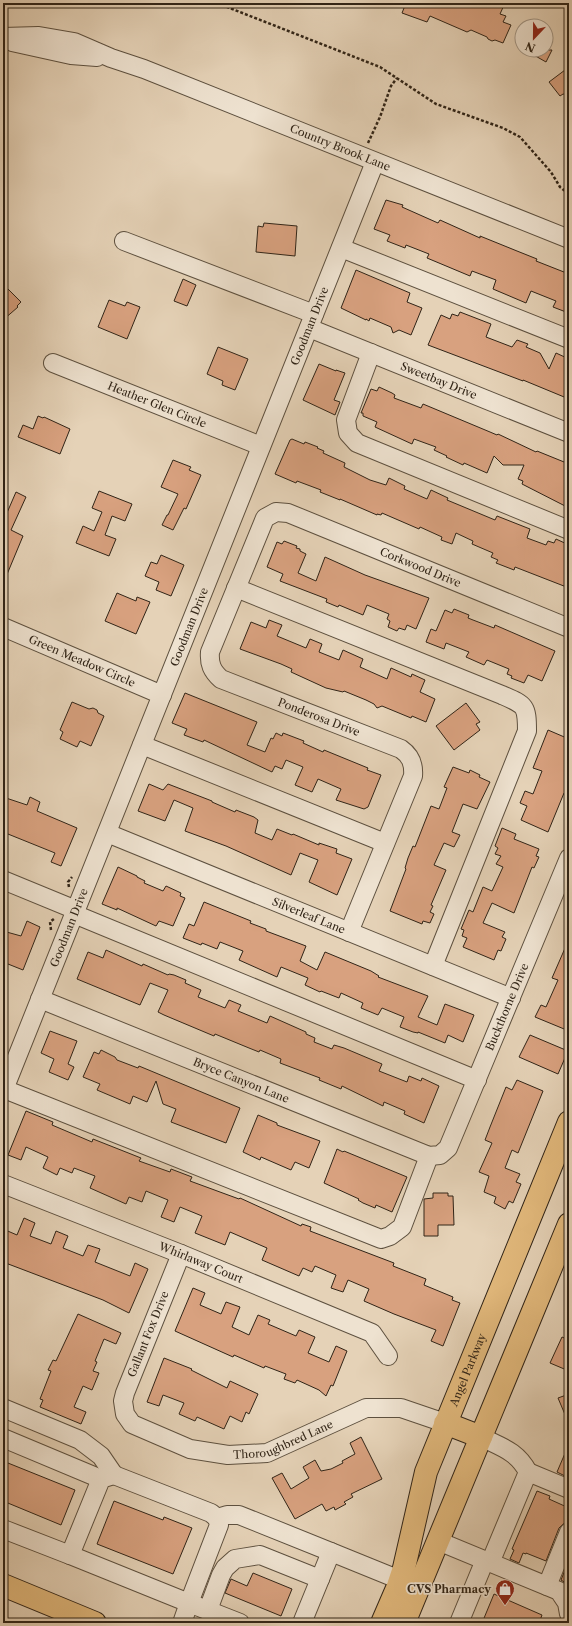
<svg xmlns="http://www.w3.org/2000/svg" width="572" height="1626" viewBox="0 0 572 1626" font-family="'Libre Caslon Text',serif">
<rect width="100%" height="100%" fill="#e5d2b7"/>
<filter id="stains"><feTurbulence type="fractalNoise" baseFrequency=".005" numOctaves="4"/><feColorMatrix values="0 0 0 0 .2 0 0 0 0 .09 0 0 0 0 .02 0 0 0 .5 -.17"/></filter>
<radialGradient id="worn" r=".72"><stop offset=".6" stop-color="#630" stop-opacity="0"/><stop offset="1" stop-color="#630" stop-opacity=".3"/></radialGradient>
<path fill="#d8a17f" stroke="#302417" d="M406,3H505L500,14L506,16L503,22L511,25L503,43L495,40L492,41L488,39L487,37L471,30L467,32L430,16L427,22L402,13Z
M525,50H552L546,62Z
M569,67V95L563,94L560,96L549,82Z
M386,200L403,205L402,207L438,223L440,220L480,238V236L517,251L537,259L536,261L569,274V305L566,312L553,307L556,301L531,291L526,303L493,289L496,280L472,271L470,276L427,258L429,254L406,245L405,248L387,241L390,235L374,229Z
M264,223L297,226L295,256L256,252L258,226L263,227Z
M356,270L410,293L407,302L422,308L411,335L399,330L393,333L391,327L370,318L369,321L366,319V320L341,308Z
M183,279L196,285L187,306L174,301Z
M3,284L21,302L17,306L18,307L3,320Z
M109,300L125,306L127,302L140,307L127,339L98,327Z
M460,312L491,324L486,337L512,347L517,340L528,344L526,347L540,353L549,369L556,353L569,359V399L523,380V381L428,345L441,315L450,319L452,314L458,316Z
M218,347L248,359L235,390L222,385L223,381L207,374Z
M319,364L336,371V370L345,373L334,400L340,402L335,415L303,400Z
M379,387L392,393L395,395L394,398L421,408L423,404L490,432L497,435L498,434L536,452L537,451L569,464V508L522,484L523,481L518,479L524,465H503L494,456L487,473L464,463L463,465L446,457L447,456L434,450L436,447L414,439L412,444L375,427L377,422L363,416V413H361L371,389L377,391Z
M38,416L43,418L44,417L70,429L60,454L18,437L23,425L33,429Z
M292,439L304,444L305,442L318,447L317,448L324,451L323,453L345,463L344,467L370,480L386,485L389,478L405,486L404,489L427,499L431,490L448,498L447,500L495,520L497,516L530,529L527,538L546,545L548,541L554,543L556,539L569,545V588L515,567L514,570L496,563L498,560L491,557L493,553L472,544L473,541L456,533L452,544L441,540L442,537L420,527L419,529L382,513L381,515L377,514V515L340,499V500L320,492L321,490L297,481L296,483L275,474L290,440Z
M173,460L191,467L189,470L201,475L186,509L184,508L173,530L162,525L167,515H168L178,494L161,487Z
M99,491L132,504L125,521L112,516L105,535L116,539L109,556L76,543L83,526L94,531L102,512L92,508Z
M16,492L26,497L11,530L23,536L3,584V522Z
M284,541L297,546L296,548L300,549V551L306,554L298,573L316,581L325,557L365,575L429,598L416,629L407,625L405,630L399,628L397,631L388,627L390,621L387,619L389,614L367,605L363,615L339,605L338,607L326,602L327,599L280,581L283,574L267,567L277,542L282,544Z
M161,555L184,565L171,596L156,590L159,582L145,576L151,562L157,564Z
M117,593L136,601L137,597L150,602L136,634L105,621Z
M454,609L469,615L468,618L473,620L494,628L495,625L555,651L542,681L528,675L524,683L511,678L512,676L507,674L509,669L487,660L484,665L466,657L469,652L446,643L444,649L426,642L431,629L436,631L445,610L452,613Z
M269,620L282,625L277,636L306,648L310,639L322,644L319,652L339,660L343,650L363,659L360,667L387,679L391,668L411,677L412,674L425,680L420,692L435,699L426,722L412,716L411,718L382,706L377,708L374,704L366,700L344,691L343,692L326,688L291,672L292,669L281,664L240,649L251,622L266,628Z
M185,693L257,722L247,745L265,752L271,738L273,739L276,733L282,736L283,733L304,741L303,743L323,752L324,750L368,768L367,770L381,775L368,807L364,809L336,800L341,789L318,779L312,792L295,785L303,767L286,760L282,769L275,766L272,772L204,740L203,742L184,735L187,729L172,723Z
M72,702L89,709L93,708L97,710L98,713L104,716L91,746L80,741L77,747L60,739L63,732L60,730Z
M466,703L480,722L476,724L480,730L454,750L436,726Z
M548,730L569,739V785L565,793H564L548,832L521,820L527,806L520,803L525,791L533,794L542,771L533,768Z
M453,767L469,773L470,770L480,775L479,777L490,782L477,809L463,804L452,832L460,835L454,847L444,843L434,865L446,870L431,905L433,906L430,912L434,914L430,923L423,921L422,924L390,911L406,869L405,868L408,858L413,846L415,847L431,806L439,809L447,788L444,787Z
M149,784L163,790L168,784L212,801V802L235,812L236,810L254,817L258,820L255,833L272,840L277,829L292,835L293,834L319,845V843L337,849L336,853L352,859L337,895L309,882L318,860L300,853L291,875L226,846L185,831L193,808L174,800L165,821L138,811Z
M30,797L40,802L37,811L77,828L61,866L51,862L55,853L3,832V806L6,798L27,805Z
M502,828L516,834L514,839L539,849L536,856L539,857L534,868L532,867L514,913L492,903L483,923L505,932L502,937L506,939L501,951L498,950L494,960L463,947L467,938L462,936L464,930L461,929L469,910L473,912L483,887L492,891L503,867L496,864L501,856L495,854L498,848L495,846Z
M118,867L137,876V877L145,881L144,883L163,891L166,886L181,893L180,896L185,898L173,926L159,921L156,926L117,908V910L102,904Z
M204,902L251,921L250,923L266,929V931L306,946L300,961L317,970L325,952L371,971L379,976L378,977L428,996L418,1017L437,1025L445,1004L474,1015L463,1042L448,1035L445,1043L418,1032V1033L413,1032L400,1027L404,1017L382,1008L378,1015L361,1008L363,1003L341,993L339,998L321,991L320,992L305,985L308,978L281,967L277,977L239,960L243,951L220,942L217,949L202,943L201,945L183,938L189,924L194,926Z
M27,921L40,927L23,970L3,962V931L21,936Z
M569,939V1031L535,1017L541,1005L546,1007L558,980L552,978Z
M106,950L142,966L143,964L168,975L169,974L174,975L186,980L185,983L201,990L198,997L225,1008L229,1000L241,1005L238,1011L267,1023L270,1016L306,1032V1034L315,1038L314,1042L332,1049L334,1045L344,1048L382,1064L379,1071L407,1082L409,1076L421,1081L422,1078L439,1086L424,1123L404,1114L405,1111L384,1102L383,1106L342,1086L341,1089L319,1080L320,1078L280,1063L281,1059L260,1050L259,1052L249,1048L215,1034L214,1036L164,1015L158,1012L168,990L150,983L140,1005L77,979L88,952L103,958Z
M50,1031L77,1041L68,1064L74,1067L68,1080L49,1072L54,1059L41,1053Z
M530,1035L568,1051L558,1074L519,1057Z
M101,1050L115,1057L117,1060L138,1068L139,1066L240,1108L226,1143L171,1122L176,1109L163,1104L156,1081L147,1102L133,1096L130,1104L97,1090L100,1084L83,1077L94,1052L99,1054Z
M517,1080L543,1091L518,1153L512,1150L505,1168L520,1174L516,1182L521,1184L513,1203L509,1201L505,1209L494,1203L496,1197L484,1192L489,1176L479,1172L492,1143L485,1140L490,1127L506,1087L512,1090Z
M26,1111L53,1122L52,1125L92,1142L93,1139L141,1158L139,1161L170,1172L171,1169L192,1177L190,1181L239,1199L240,1198L301,1226L302,1224L311,1227L310,1231L394,1263L393,1266L426,1279L424,1285L453,1297L452,1300L460,1303L443,1346L431,1341L436,1330L394,1314L364,1301L369,1289L348,1280L343,1292L331,1288L336,1275L315,1266L312,1272L303,1268L299,1276L262,1260L267,1248L230,1232L225,1245L195,1233L202,1216L180,1207L174,1222L161,1217L168,1200L146,1191L142,1202L129,1197L126,1204L90,1188L95,1176L74,1168L72,1173L60,1168L57,1175L43,1168L48,1157L26,1147L21,1160L8,1155Z
M258,1115L277,1123V1125L320,1141L309,1168L295,1162L291,1170L261,1157L260,1160L243,1152Z
M337,1149L343,1152L344,1151L407,1177L392,1212L376,1205L375,1208L363,1203L358,1200L359,1199L324,1183Z
M433,1193H448V1196H453L454,1225H438V1236H424V1199L433,1198Z
M24,1218L35,1223L30,1236L51,1244L56,1231L68,1236L63,1248L83,1256L88,1245L100,1249L95,1262L130,1276L135,1263L148,1269L129,1313L103,1300L3,1262V1229L17,1235Z
M193,1288L205,1293L200,1305L221,1314L226,1302L240,1307L232,1327L249,1335L258,1315L270,1320L268,1324L296,1336L299,1330L315,1337L308,1353L329,1362L336,1346L347,1351L333,1386L331,1385L326,1396L319,1390L297,1380L295,1383L284,1379L286,1374L265,1366L264,1368L234,1355L233,1357L175,1331Z
M78,1314L121,1333L116,1344L104,1339L95,1361L97,1362L93,1371L99,1373L92,1390L83,1386L74,1407L86,1412L81,1424L40,1407L43,1400L40,1399L51,1371L48,1370L53,1360L56,1361Z
M562,1337L569,1340V1371L550,1363Z
M164,1358L192,1369L191,1370L227,1388L230,1381L258,1394L249,1414L246,1412L242,1422L230,1416L224,1429L197,1417L195,1421L179,1414L184,1403L163,1395L159,1406L147,1402Z
M569,1394V1424L558,1398Z
M361,1437L382,1479L351,1494L353,1497L344,1502L346,1504L335,1510L334,1507L326,1511L322,1504L295,1519L272,1478L282,1473L291,1489L309,1478L303,1467L315,1460L321,1471L331,1469L343,1463L342,1461L355,1454L350,1443Z
M569,1444V1478L557,1472Z
M3,1461L75,1490L61,1525L3,1501Z
M537,1491L550,1496L549,1499L569,1508V1522L563,1524L559,1528L546,1561L526,1553V1554L523,1553L519,1563L510,1559L514,1550L512,1549Z
M114,1501L163,1520L164,1517L192,1528L173,1574L97,1544Z
M569,1560V1585L561,1580Z
M253,1573L292,1589L281,1616L225,1593L231,1579L247,1586Z
M494,1594L542,1615L539,1623H482Z"/>
<g fill="none" stroke-linecap="round" stroke-linejoin="round">
<g stroke="#5d503f" stroke-width="20">
<g id="minor">
<path id="s1" d="M3,37L39,36L74,42L111,58L144,69L569,239"/>
<path d="M12,42L71,55L97,57"/>
<path d="M124,241L314,314"/>
<path d="M341,248L569,339"/>
<path id="s2" d="M309,328L569,433"/>
<path d="M371,353L346,420L348,433L357,443L569,530"/>
<path id="s3" d="M53,363L261,446"/>
<path d="M236,588L502,695C525,705 527,705 527,731L433,966"/>
<path id="s4" d="M3,627L162,695"/>
<path d="M142,745L385,843"/>
<path id="s5" d="M107,833L511,998"/>
<path d="M3,880L76,910"/>
<path d="M74,914L477,1080"/>
<path id="s6" d="M349,932L413,776C414,764 411,756 401,749L221,679C212,671 209,664 210,652L265,518L276,512L288,513L569,628"/>
<path id="s7" d="M40,999L429,1156L440,1155L448,1148L569,858"/>
<path d="M4,1089L381,1239L390,1236L402,1227L429,1156"/>
<path id="s8" d="M3,1092L375,162"/>
<path id="s9" d="M3,1184L181,1254L372,1333L388,1356"/>
<path id="s10" d="M181,1254L125,1393L123,1401L125,1414L132,1424L190,1449L228,1455L267,1453L366,1408H401L445,1423"/>
<path d="M3,1408L80,1440L101,1456L114,1475"/>
<path d="M481,1437C501,1447 517,1451 528,1472L490,1563"/>
<path d="M3,1438L101,1479"/>
<path d="M528,1472L569,1489"/>
<path d="M114,1475L211,1513L217,1518L219,1525L189,1603L70,1555L101,1479Z"/>
<path d="M217,1518L227,1515H239L331,1552"/>
<path d="M3,1529L70,1555"/>
<path d="M438,1541L559,1591L567,1603L569,1614"/>
<path d="M547,1586L569,1532"/>
<path d="M208,1610L221,1575L225,1568L235,1559L260,1555L320,1579"/>
<path d="M182,1623L189,1603L240,1623"/>
<path d="M302,1623L331,1552L400,1580"/>
<path d="M459,1623L485,1560"/>
</g>
</g>
<g stroke="#302417" stroke-width="24">
<g id="major">
<path d="M445,1423L481,1437"/>
<path d="M3,1585L95,1623"/>
<path id="s11" d="M382,1623L398,1586L404,1568L426,1472L569,1122"/>
<path d="M404,1623L569,1224"/>
</g>
</g>
<path stroke="#302417" stroke-width="2.5" stroke-dasharray="3 2" stroke-linecap="butt" d="M217,3L380,67L436,104L503,128L520,137L551,172L560,187L569,194
M368,143L380,117L391,86L397,78
M69,887L68,882L72,877
M51,930L50,922L55,918"/>
<use href="#minor" stroke="#eee2d0" stroke-width="18"/>
<use href="#major" stroke="#e2b97c" stroke-width="22"/>
</g>
<defs>
<g id="shop-pin" transform="scale(1)"><path d="M0 17L-7.5 6A9.5 9.5 0 1 1 7.5 6Z" fill="#8f2418" stroke="#eee2d0"/><path d="M-5-2.5h2.3a2.7 3.5 0 0 1 5.4 0H5L5.5 6h-11ZM-1.5-2.5h3a1.5 2.3 0 0 0-3 0Z" fill="#fff"/></g>
</defs>
<g fill-rule="evenodd">
<use href="#shop-pin" x="505" y="1589"/>
</g>
<g text-anchor="middle" stroke-width="3.5" stroke-linejoin="round" paint-order="stroke">
<g font-size="11" fill="#302417" stroke="#eee2d0">
<text dy="4" stroke="none"><textPath href="#s1" startOffset="358">Country Brook Lane</textPath></text>
<text dy="4" stroke="none"><textPath href="#s8" startOffset="825">Goodman Drive</textPath></text>
<text dy="4" stroke="none"><textPath href="#s2" startOffset="140">Sweetbay Drive</textPath></text>
<text dy="4" stroke="none"><textPath href="#s3" startOffset="112">Heather Glen Circle</textPath></text>
<text dy="4" stroke="none"><textPath href="#s6" startOffset="736">Corkwood Drive</textPath></text>
<text dy="4" stroke="none"><textPath href="#s8" startOffset="501">Goodman Drive</textPath></text>
<text dy="4" stroke="none"><textPath href="#s4" startOffset="86">Green Meadow Circle</textPath></text>
<text transform="translate(319 717) rotate(21)" y="4">Ponderosa Drive</text>
<text dy="4" stroke="none"><textPath href="#s5" startOffset="218">Silverleaf Lane</textPath></text>
<text dy="4" stroke="none"><textPath href="#s8" startOffset="177">Goodman Drive</textPath></text>
<text dy="4" stroke="none"><textPath href="#s7" startOffset="594">Buckthorne Drive</textPath></text>
<text dy="4" stroke="none"><textPath href="#s7" startOffset="217">Bryce Canyon Lane</textPath></text>
<text dy="4" stroke="none"><textPath href="#s9" startOffset="213">Whirlaway Court</textPath></text>
<text transform="translate(148 1334) rotate(-68)" y="4">Gallant Fox Drive</text>
<text dy="4" stroke="none"><textPath href="#s11" startOffset="268">Angel Parkway</textPath></text>
<text dy="4" stroke="none"><textPath href="#s10" startOffset="343">Thoroughbred Lane</textPath></text>
</g>
<g font-size="11" font-weight="bold" fill="#302417" stroke="#eee2d0" text-anchor="end">
<text x="491" y="1593">CVS Pharmacy</text>
</g>
</g>
<rect width="572" height="1626" fill="none" stroke="#e5d2b7" stroke-width="16"/>
<rect x="4" y="4" width="564" height="1618" fill="none" stroke="#302417" stroke-width="2"/>
<rect x="8" y="8" width="556" height="1610" fill="none" stroke="#302417"/>
<g transform="translate(534 38) rotate(202)"><circle r="19" fill="#eee2d0" stroke="#a29686"/>
<path d="M0-3L7 15L0 10L-7 15Z" fill="#8f2418"/>
<text y="-6" font-size="11" font-weight="bold" text-anchor="middle" fill="#302417">N</text>
</g>
<rect width="100%" height="100%" filter="url(#stains)"/>
<rect width="100%" height="100%" fill="url(#worn)"/>
</svg>
